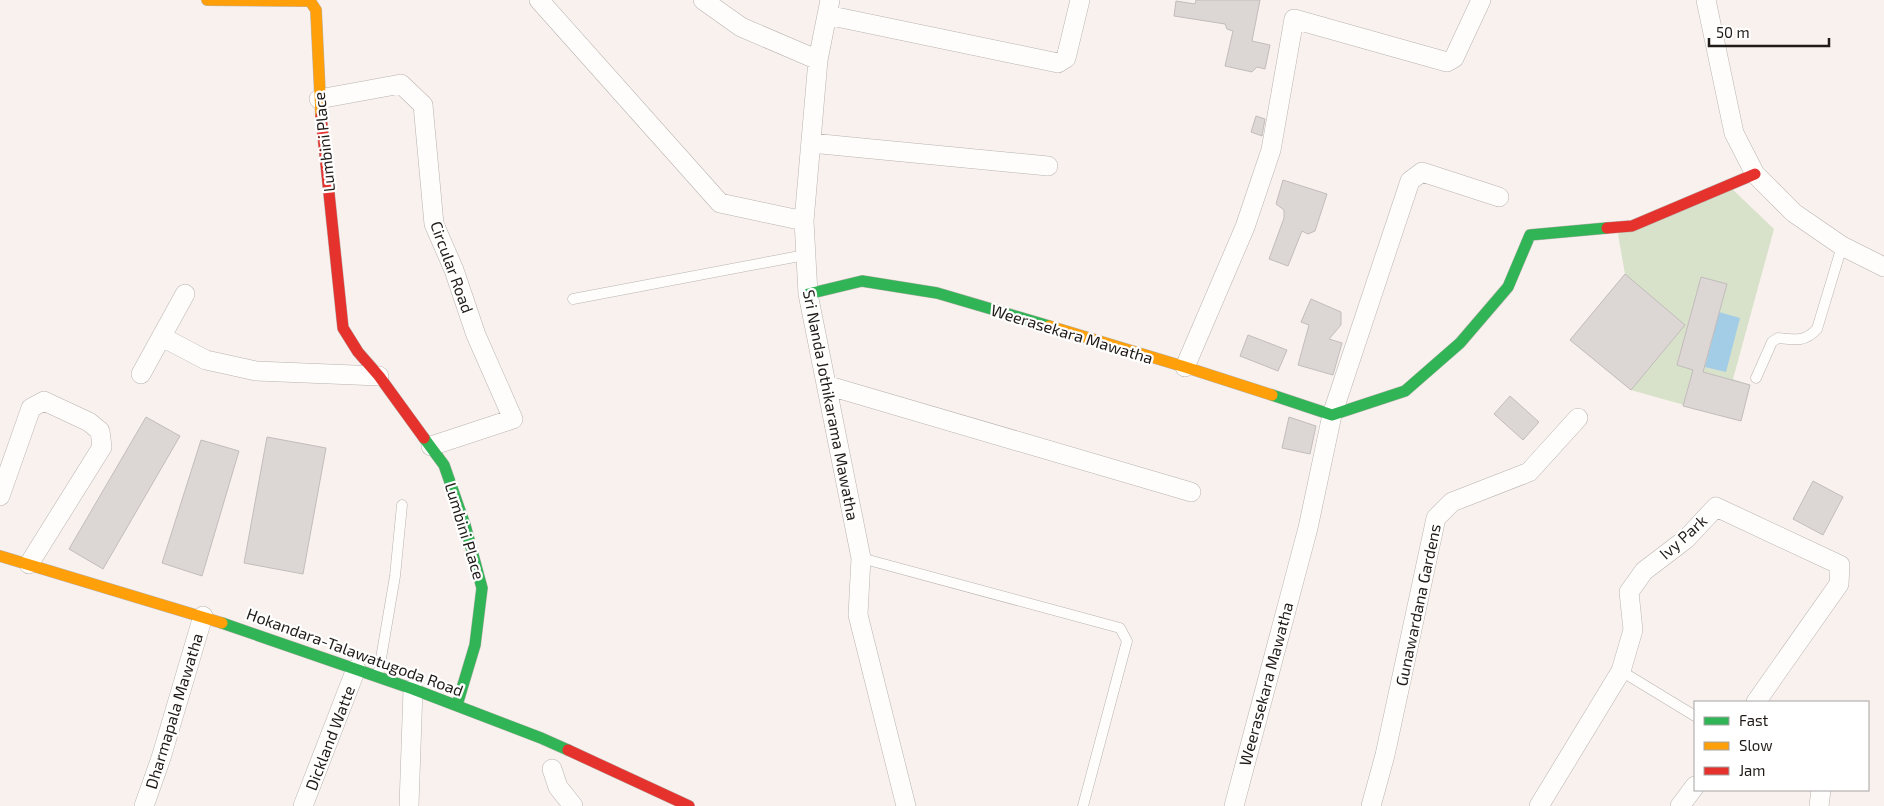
<svg xmlns="http://www.w3.org/2000/svg" width="1884" height="806" viewBox="0 0 1884 806" font-family="'Exo 2',sans-serif">
<rect width="100%" height="100%" fill="#f8f1ed"/>
<path fill="#d8e1ca" d="M1730,187L1774,229L1733,379L1750,385L1741,421L1631,390L1570,340L1625,274L1618,234Z"/>
<path fill="#a3cde7" d="M1719,312L1740,318L1726,372L1705,367Z"/>
<path fill="#dcd6d5" stroke="#c2bcbc" d="M1196,0H1260L1252,41L1270,45L1265,69L1257,67L1252,72L1225,66L1233,31L1227,29L1225,24L1174,16L1176,1L1195,4Z
M1256,116L1265,119L1262,136L1251,132Z
M1283,180L1327,194L1315,231L1308,234L1302,231L1288,266L1269,259L1284,218V210L1276,204Z
M1625,274L1685,325L1631,390L1570,340Z
M1701,277L1727,284L1703,372L1750,385L1741,421L1683,406L1693,370L1677,365Z
M1311,299L1341,312V325L1329,339L1342,343L1333,375L1298,365L1309,325L1301,322Z
M1248,335L1287,350L1278,371L1240,356Z
M1510,396L1539,422L1523,440L1494,414Z
M146,417L180,436L103,569L69,549Z
M1289,417L1316,426L1310,454L1282,448Z
M267,437L326,448L303,574L244,563Z
M201,440L239,451L202,576L162,563Z
M1813,481L1843,497L1823,535L1793,519Z"/>
<g fill="none" stroke-linecap="round" stroke-linejoin="round">
<g stroke="#b9b3af" stroke-width="11">
<path id="lane" d="M573,299L805,255
M1756,378L1772,342L1778,338C1795,340 1805,342 1817,329L1842,246
M861,558L1120,628L1127,641L1083,806
M1621,671L1695,716
M378,676L395,576L402,505"/>
</g>
<g stroke="#b9b3af" stroke-width="20">
<path id="street" d="M539,0L720,203L804,221
M703,0L741,27L818,60
M830,0L818,60L804,221L808,294L861,558L858,615L906,806
M1706,0L1734,133L1755,174L1794,213L1842,246L1884,267
M827,15L1058,63L1066,58L1080,0
M319,99L401,84L423,105L434,224L454,270L476,335L513,419L431,446
M811,143L1048,166
M162,337L206,360L256,371L379,376
M1185,367L1245,227L1271,150L1294,19L1447,62L1454,58L1481,0
M141,374L185,294
M826,385L1191,492
M0,496L31,408L44,401L89,422L100,431L102,447L29,564
M552,769L558,787L573,806
M144,806L161,758L203,616
M303,806L356,669
M409,806L413,689
M1234,806L1308,528L1332,415L1410,181L1422,172L1499,197
M1371,806L1385,755L1436,518L1452,502L1529,472L1578,418
M1539,806L1621,671L1633,630L1629,592L1644,571L1686,539L1716,507L1840,565L1839,584L1756,702
M1680,806L1695,786
M1819,806L1821,790"/>
</g>
<g stroke="#b9b3af" stroke-width="12">
<path id="fast" d="M808,294L862,281L937,293L1049,326
M1272,395L1332,415L1405,391L1460,343L1508,287L1530,235L1607,228
M424,438L444,465L465,525L482,588L475,645L457,705
M222,623L413,689L541,738L568,750"/>
</g>
<g stroke="#b9b3af" stroke-width="12">
<path id="slow" d="M207,0L310,1L316,10L321,116
M1049,326L1185,367L1272,395
M0,556L222,623"/>
</g>
<g stroke="#b9b3af" stroke-width="12">
<path id="jam" d="M321,116L343,328L358,352L379,376L424,438
M1607,228L1632,226L1755,174
M568,750L689,806"/>
</g>
<use href="#lane" stroke="#fefdfc" stroke-width="10"/>
<use href="#street" stroke="#fefdfc" stroke-width="19"/>
<use href="#fast" stroke="#30b455" stroke-width="11"/>
<use href="#slow" stroke="#ff9f0a" stroke-width="11"/>
<use href="#jam" stroke="#e5322d" stroke-width="11"/>
</g>
<g text-anchor="middle" stroke-width="4.5" stroke-linejoin="round" paint-order="stroke">
<g font-size="16" fill="#211b18" stroke="#fff">
<text transform="translate(324 142) rotate(-96)" y="6">Lumbini Place</text>
<text transform="translate(452 267) rotate(70)" y="6">Circular Road</text>
<text transform="translate(1072 334) rotate(17)" y="6">Weerasekara Mawatha</text>
<text transform="translate(831 405) rotate(79)" y="6">Sri Nanda Jothikarama Mawatha</text>
<text transform="translate(465 531) rotate(73)" y="6">Lumbini Place</text>
<text transform="translate(1683 537) rotate(-42)" y="6">Ivy Park</text>
<text transform="translate(1418 605) rotate(-78)" y="6">Gunawardana Gardens</text>
<text transform="translate(355 652) rotate(20)" y="6">Hokandara-Talawatugoda Road</text>
<text transform="translate(1266 684) rotate(-75)" y="6">Weerasekara Mawatha</text>
<text transform="translate(174 711) rotate(-73)" y="6">Dharmapala Mawatha</text>
<text transform="translate(330 738) rotate(-69)" y="6">Dickland Watte</text>
</g>
</g>
<rect x="1694" y="701" width="175" height="90" fill="#ffffff" stroke="#a6a4a3"/>
<rect x="1704" y="717" width="25" height="8" fill="#30b455" stroke="#a6a4a3"/>
<text x="1739" y="726" font-size="15" fill="#211b18">Fast</text>
<rect x="1704" y="742" width="25" height="8" fill="#ff9f0a" stroke="#a6a4a3"/>
<text x="1739" y="751" font-size="15" fill="#211b18">Slow</text>
<rect x="1704" y="767" width="25" height="8" fill="#e5322d" stroke="#a6a4a3"/>
<text x="1739" y="776" font-size="15" fill="#211b18">Jam</text>
<path d="M1709 38v8h120v-8" fill="none" stroke="#211b18" stroke-width="2.5"/>
<text x="1716" y="38" font-size="15" fill="#211b18" stroke="#ffffff" stroke-width="4" paint-order="stroke">50 m</text>
</svg>
